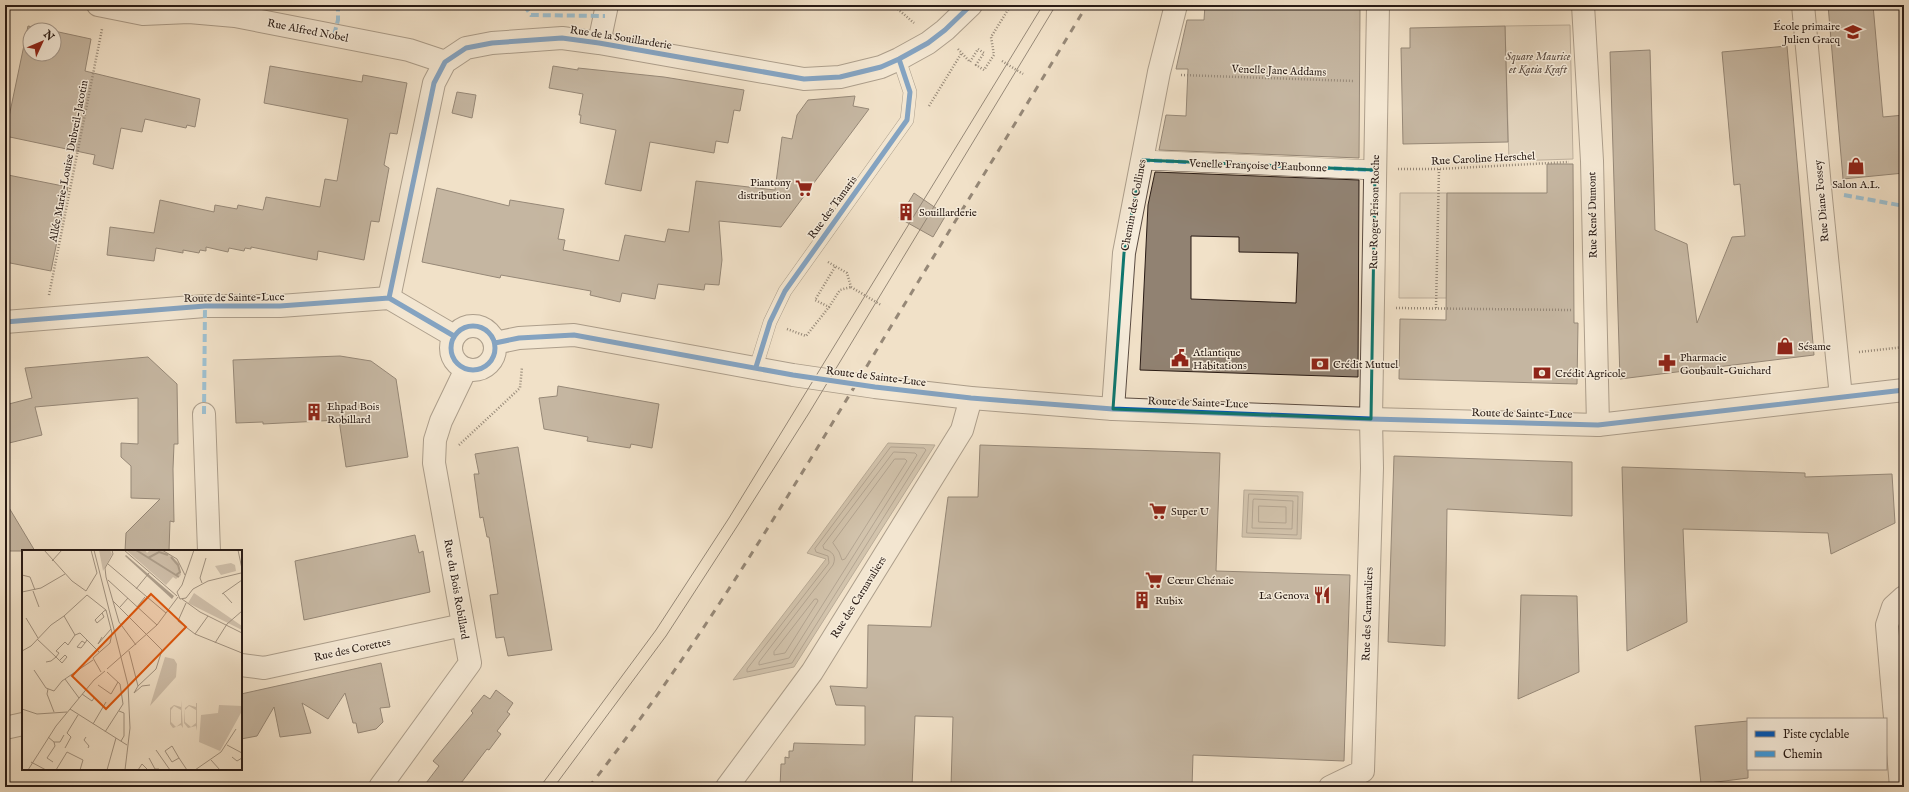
<svg xmlns="http://www.w3.org/2000/svg" width="1909" height="792" viewBox="0 0 1909 792" font-family="'IM FELL English',serif">
<rect width="100%" height="100%" fill="#f1e1c8"/>
<filter id="stains"><feTurbulence type="fractalNoise" baseFrequency=".005" numOctaves="4"/><feColorMatrix values="0 0 0 0 .2 0 0 0 0 .09 0 0 0 0 .02 0 0 0 .5 -.17"/></filter>
<radialGradient id="worn" r=".72"><stop offset=".6" stop-color="#630" stop-opacity="0"/><stop offset="1" stop-color="#630" stop-opacity=".3"/></radialGradient>
<path fill="#cfbfaa" stroke="#7c6d60" d="M1570,25L1573,159L1509,161L1505,26Z
M1400,193H1447V298H1399Z"/>
<path fill="#ad9e8b" stroke="#786a5c" d="M888,443L935,445L794,667L733,680L826,559L807,553Z
M1244,490L1303,492L1301,539L1242,537Z"/>
<g fill="none" stroke-linecap="round" stroke-linejoin="round">
<path stroke="#6b5c50" stroke-width="1" d="M891,447L924,448L926,450L792,663L747,672V669L829,563L828,556L816,552L815,549Z
M894,452L915,453L917,455L789,658L759,665V662L833,565C837,556 832,551 824,549L823,546Z
M895,459H905L907,461L845,559L842,560L839,552L833,543Z
M1249,494L1298,496L1297,535L1247,533Z
M1254,499L1293,501L1292,529L1252,528L1253,501Z
M1259,506L1286,507V523L1259,522Z
M815,599H817L818,601L785,653L774,655V652Z"/>
</g>
<path fill="#918272" stroke="#291b15" fill-rule="evenodd" d="M1205,5H1264L1360,9L1359,158L1159,150L1166,115L1186,116L1188,69H1176L1187,20H1204Z
M1828,5H1873L1883,117L1904,115V173L1843,179Z
M28,26L48,30H30V54H54V31L91,39L85,71L200,99L195,127L187,125L186,128L145,119L142,132L121,128L113,169L93,164L95,155L5,136Z
M1505,26L1508,142L1403,144L1401,48H1410V28Z
M1787,46L1814,355L1620,379L1610,52L1650,50L1655,230L1687,244L1697,323L1732,237L1745,236L1740,184L1734,185L1722,52Z
M270,66L362,82L363,75L407,83L397,134L390,133L384,165L389,168L379,222L371,221L364,260L318,251L317,260L251,247V249L245,248L244,251L229,248L228,252L206,247V251L200,250L199,253L183,250V253L156,248L154,261L107,255L110,227L154,233L160,200L214,212L215,205L237,209L238,205L263,210L266,197L320,207L325,179L337,181L348,119L264,103Z
M553,66L578,70V68L664,77L744,90L740,111L734,110L728,143L716,141L714,153L650,142L641,191L605,184L616,130L580,123L581,115H579L583,94L549,88Z
M457,92L476,95L472,118L452,113Z
M855,96L853,106L869,109L781,227L719,221L722,260L719,285L705,284L704,290L658,284L655,299L622,293L620,302L590,295L591,291L501,275L500,278L422,262L437,188L509,206L510,200L564,209L558,239L565,240L563,250L619,261L625,235L665,242L668,229L689,232L696,181L775,190L782,137L792,139L797,115L808,100Z
M1547,164H1573L1574,323H1578L1577,384L1399,379L1400,319L1446,320L1447,193H1547Z
M1155,172L1359,180L1358,377L1140,370L1148,205ZM1191,236L1239,237V252L1298,253L1296,303L1191,299Z
M8,175L68,187L51,271L5,262V191Z
M914,193L946,215L933,237L899,218Z
M340,356L371,361L396,379L408,457L346,467L339,420L263,424V422L236,423L233,360Z
M148,357L177,384L178,444H174L173,469L174,522L170,521L169,551H125L126,533L160,499L131,498V466L121,457V443L138,444V398L35,407L42,435L5,444V405L32,398L25,368Z
M558,386L659,404L652,448L631,444L630,448L587,441L588,437L544,429L539,398L557,396Z
M980,445L1220,453L1216,571L1350,575L1344,761L1193,755L1192,787H951L953,717L915,716L912,787H780L781,764H785V757L789,758V751H793L794,743L865,745V706L836,705L830,686L867,688L868,625L931,627L948,497H978Z
M518,447L552,650L508,656L504,637L496,638L490,595L498,594L489,537H487L483,517L480,518L474,474H479L475,454Z
M1394,456L1572,462V516L1447,509L1445,646L1388,642Z
M1622,467L1805,473V477L1892,474L1895,523L1831,554L1828,533L1683,529L1687,622L1627,651Z
M5,501L35,551H5Z
M415,535L419,553L423,551L430,592L304,620L295,561Z
M1521,595L1577,596L1579,672L1518,699Z
M381,663L390,707L380,708L383,722L376,729L358,733L356,723H353L345,693L328,719L302,703L311,733L280,737L274,707L257,736L241,739V694Z
M496,690L513,703L507,712L510,714L497,731L501,734L489,750L487,749L458,787H423L439,766L433,761L473,713L471,711L484,695L490,699Z
M1748,721V778L1701,784L1695,726Z"/>
<g fill="none" stroke-linecap="round" stroke-linejoin="round">
<g stroke="#5b4c42" stroke-width="14">
<path id="service" d="M756,367L770,322L785,291L907,120L910,92L899,59"/>
</g>
<g stroke="#5b4c42" stroke-width="20">
<path id="pedestrian" d="M1142,160L1375,170"/>
</g>
<g stroke="#5b4c42" stroke-width="24">
<path id="minor" d="M98,5L143,14L189,12L235,16L409,50L445,62
M1583,5L1592,161L1598,425
M1803,5L1821,198L1841,397
M599,43L607,5
M389,298L434,83L445,62L466,48L492,43L562,38L599,43L804,79L840,77L881,67L899,59L928,43L945,30L971,5
M1113,409L1124,253L1159,72L1176,5
M204,414L209,551
M241,665L264,668L463,625
M5,728L23,724
M380,787L470,663L434,463L435,440L441,421L466,369
M727,787L812,672L962,430L971,398
M1330,787L1363,771L1372,468L1371,419L1378,5
M1901,787L1887,625L1893,607L1904,597"/>
</g>
<g stroke="#5b4c42" stroke-width="24">
<path id="tertiary" d="M5,322L205,306H280L389,298L454,336
M451 348a22 22 0 1 1 44 0a22 22 0 1 1-44 0Z
M495,343L519,338L574,335L793,375L875,387L971,398L1113,409L1371,419L1598,425L1904,390"/>
</g>
<path stroke="#291b15" stroke-width="2.5" stroke-dasharray="1 2" stroke-linecap="butt" d="M893,5L914,23
M958,49L970,62L978,49L984,53L976,65L984,70L994,55L991,37L1011,5
M1002,61L1023,74
M1181,75L1354,81
M929,106L961,54
M1398,169H1439L1569,162
M828,262L847,273L851,287
M835,267L815,300L829,307L840,290L851,287
M851,287L881,305
M49,295L102,29
M1396,308L1571,310
M1436,308L1439,169
M787,329L806,336L829,307
M1859,352L1904,347
M459,445L520,388L522,367"/>
<use href="#service" stroke="#f6ecdb" stroke-width="13"/>
<use href="#pedestrian" stroke="#f6ecdb" stroke-width="19"/>
<use href="#minor" stroke="#f6ecdb" stroke-width="22"/>
<use href="#tertiary" stroke="#f6ecdb" stroke-width="22"/>
<path stroke="#291b15" stroke-width="1" d="M540,787L656,630L729,518L1043,5
M554,787L666,636L738,525L809,413L1056,5"/>
<path stroke="#291b15" stroke-width="3" stroke-dasharray="7 7" stroke-linecap="butt" d="M589,787C696,650 786,500 876,351C946,236 1017,121 1087,5"/>
<path stroke="#3d9bdf" stroke-width="4" stroke-dasharray="8 4" stroke-linecap="butt" d="M524,5L531,15L605,16
M334,35L338,20V5
M1142,160L1375,170
M1844,195L1904,206
M204,414L205,306"/>
<g stroke="#f6ecdb" stroke-width="8">
<path id="cycleway" d="M389,298L434,83L445,62L466,48L492,43L562,38L599,43L804,79L840,77L881,67L899,59L928,43L945,30L971,5
M5,322L205,306H280L389,298L454,336
M451 348a22 22 0 1 1 44 0a22 22 0 1 1-44 0Z
M495,343L519,338L574,335L793,375L875,387L971,398L1113,409L1371,419L1598,425L1904,390
M756,367L770,322L785,291L907,120L910,92L899,59"/>
</g>
<use href="#cycleway" stroke="#0057b8" stroke-width="5"/>
</g>
<path d="M0 0H1909V792H0ZM1142,160L1375,170L1371,419L1113,409L1124,253Z" fill="#f1e1c8" fill-opacity=".55" fill-rule="evenodd"/>
<path fill="none" stroke="#0f766e" stroke-width="3" stroke-linejoin="round" d="M1142,160L1375,170L1371,419L1113,409L1124,253Z"/>
<defs>
<g id="school-bare" transform="scale(1.38)"><path d="M0-5L7-2L0 1L-7-2ZM-4 1L0 2.5L4 1V4Q0 6-4 4Z" fill="#8f2418" stroke="#f6ecdb" stroke-width="2.5" paint-order="stroke"/></g>
<g id="shop-bare" transform="scale(1.38)"><path d="M-5-2.5h2.3a2.7 3.5 0 0 1 5.4 0H5L5.5 6h-11ZM-1.5-2.5h3a1.5 2.3 0 0 0-3 0Z" fill="#8f2418" stroke="#f6ecdb" stroke-width="2.5" paint-order="stroke"/></g>
<g id="supermarket-bare" transform="scale(1.38)"><path d="M-6-5.5h2.5l.6 2H6L4.5 2H-2.5L-4.4-4H-6ZM-1.5 3.2a1.3 1.3 0 1 0 .1 0ZM3 3.2a1.3 1.3 0 1 0 .1 0Z" fill="#8f2418" stroke="#f6ecdb" stroke-width="2.5" paint-order="stroke"/></g>
<g id="building-bare" transform="scale(1.38)"><path d="M-4-6H4V6H1V3H-1V6H-4ZM-2.5-4.3h1.7v1.8h-1.7ZM.8-4.3h1.7v1.8H.8ZM-2.5-1h1.7V.8h-1.7ZM.8-1h1.7V.8H.8Z" fill="#8f2418" stroke="#f6ecdb" stroke-width="2.5" paint-order="stroke"/></g>
<g id="civic-bare" transform="scale(1.38)"><path d="M-.6-6.5H3V-4.5H.6V-3L4-1V1h2V6H-6V1h2V-1L-.6-3ZM-1.2 2.5V6h2.4V2.5Z" fill="#8f2418" stroke="#f6ecdb" stroke-width="2.5" paint-order="stroke"/></g>
<g id="pharmacy-bare" transform="scale(1.38)"><path d="M-2-6h4v4h4v4h-4v4h-4v-4h-4v-4h4Z" fill="#8f2418" stroke="#f6ecdb" stroke-width="2.5" paint-order="stroke"/></g>
<g id="bank-bare" transform="scale(1.38)"><path d="M-6-4H6V4H-6ZM0-2.3a2.3 2.3 0 1 0 0 4.6a2.3 2.3 0 1 0 0-4.6Z" fill="#8f2418" stroke="#f6ecdb" stroke-width="2.5" paint-order="stroke"/></g>
<g id="restaurant-bare" transform="scale(1.38)"><path d="M-5-6h1v4h1v-4h1v4h1v-4h1v5L-1.5 .5V6h-2V.5L-5-1ZM5-6V6H3V1.5H1.5Q1.5-4 5-6Z" fill="#8f2418" stroke="#f6ecdb" stroke-width="2.5" paint-order="stroke"/></g>
</defs>
<g fill-rule="evenodd">
<use href="#school-bare" x="1853" y="32"/>
<use href="#shop-bare" x="1856" y="166"/>
<use href="#supermarket-bare" x="804" y="188"/>
<use href="#building-bare" x="906" y="212"/>
<use href="#shop-bare" x="1785" y="346"/>
<use href="#civic-bare" x="1180" y="358"/>
<use href="#pharmacy-bare" x="1667" y="363"/>
<use href="#bank-bare" x="1320" y="364"/>
<use href="#bank-bare" x="1542" y="373"/>
<use href="#building-bare" x="314" y="412"/>
<use href="#supermarket-bare" x="1158" y="511"/>
<use href="#supermarket-bare" x="1154" y="580"/>
<use href="#restaurant-bare" x="1322" y="595"/>
<use href="#building-bare" x="1142" y="600"/>
</g>
<g text-anchor="middle" stroke-width="3" stroke-linejoin="round" paint-order="stroke">
<g font-size="11" fill="#291b15" stroke="#f6ecdb" text-anchor="start">
<text x="1840" y="30" text-anchor="end">École primaire<tspan x="1840" dy="13">Julien Gracq</tspan></text>
<text x="791" y="186" text-anchor="end">Piantony<tspan x="791" dy="13">distribution</tspan></text>
<text x="1856" y="188" text-anchor="middle">Salon A.L.</text>
<text x="919" y="216">Souillarderie</text>
<text x="1798" y="350">Sésame</text>
<text x="1193" y="356">Atlantique<tspan x="1193" dy="13">Habitations</tspan></text>
<text x="1680" y="361">Pharmacie<tspan x="1680" dy="13">Goubault-Guichard</tspan></text>
<text x="1333" y="368">Crédit Mutuel</text>
<text x="1555" y="377">Crédit Agricole</text>
<text x="327" y="410">Ehpad Bois<tspan x="327" dy="13">Robillard</tspan></text>
<text x="1171" y="515">Super U</text>
<text x="1167" y="584">Cœur Chénaie</text>
<text x="1309" y="599" text-anchor="end">La Genova</text>
<text x="1155" y="604">Rubix</text>
</g>
<g font-size="11" fill="#291b15" stroke="#f6ecdb">
<text transform="translate(308 30) rotate(11)" y="4">Rue Alfred Nobel</text>
<text transform="translate(621 37) rotate(9)" y="4">Rue de la Souillarderie</text>
<text transform="translate(1279 70) rotate(2)" y="4">Venelle Jane Addams</text>
<text transform="translate(1483 158) rotate(-3)" y="4">Rue Caroline Herschel</text>
<text transform="translate(68 161) rotate(-79)" y="4">Allée Marie-Louise Dubreil-Jacotin</text>
<text transform="translate(1258 165) rotate(2)" y="4">Venelle Françoise d'Eaubonne</text>
<text transform="translate(1821 201) rotate(-95)" y="4">Rue Diane Fossey</text>
<text transform="translate(1133 205) rotate(-79)" y="4">Chemin des Collines</text>
<text transform="translate(832 207) rotate(-54)" y="4">Rue des Tamaris</text>
<text transform="translate(1374 212) rotate(-89)" y="4">Rue Roger Frison Roche</text>
<text transform="translate(1592 215) rotate(-91)" y="4">Rue René Dumont</text>
<text transform="translate(234 297) rotate(-1)" y="4">Route de Sainte-Luce</text>
<text transform="translate(876 376) rotate(7)" y="4">Route de Sainte-Luce</text>
<text transform="translate(1198 402) rotate(2)" y="4">Route de Sainte-Luce</text>
<text transform="translate(1522 413) rotate(1)" y="4">Route de Sainte-Luce</text>
<text transform="translate(457 589) rotate(80)" y="4">Rue du Bois Robillard</text>
<text transform="translate(858 597) rotate(-58)" y="4">Rue des Carnavaliers</text>
<text transform="translate(1367 614) rotate(-88)" y="4">Rue des Carnavaliers</text>
<text transform="translate(352 649) rotate(-12)" y="4">Rue des Corettes</text>
</g>
<g font-size="11" font-style="italic" fill="#5b4c42" stroke="#f6ecdb">
<text x="1538" y="60">Square Maurice<tspan x="1538" dy="13">et Katia Kraft</tspan></text>
</g>
</g>
<g transform="translate(22 550)">
<rect width="220" height="220" fill="#f1e1c8"/>
<path d="M77,0H88L90,4L81,21ZM104,0H123L125,3L128,0H138L146,3L157,13L159,25L154,29L151,27L144,35ZM209,13L213,15L214,21L199,25L193,16ZM172,43L220,76V80L166,53ZM143,107L152,109L155,114L154,127L128,156ZM159,150L161,178L159,175L151,178L148,174V158L152,155L159,157ZM152,156L159,160V173L154,177L149,172V160ZM174,153H175V181L174,176L166,178L162,173L163,158L167,155L174,157ZM167,156L174,160V173L169,177L163,172V160ZM197,155L220,156V161L198,201L177,192L179,165L196,163Z" fill="#cfbfaa" fill-rule="evenodd"/>
<path d="M104,5L152,46L150,49L103,6Z" fill="#ad9e8b"/>
<path fill="none" stroke="#ad9e8b" stroke-width="2" d="M114,0L157,27M149,7L156,15L158,22L154,25M126,8L137,2L146,5"/>
<path fill="none" stroke="#a19280" stroke-width="1" d="M22,0L50,31L64,41M72,0L106,135L108,178L103,220M90,0L91,4L83,18L84,27L97,72L114,95M102,0L155,46M140,0L155,9L163,25M172,0L160,35L155,42L158,49L164,48L171,39L186,31L219,23M216,0L220,19M30,11L40,0M86,14L144,63M0,25L8,27L13,40M86,30L135,75M180,33L178,28L184,8M114,39L127,23M11,41L17,57M64,41L75,23L69,0M0,42L19,38L43,24M201,43L210,53M200,44L220,30M65,45L84,60L90,83L88,93L71,108L79,122M160,49L178,62L220,83M91,51L140,100L134,119L116,136M164,53L156,71L173,84L220,103M98,57L106,48M115,57L123,47M80,63L82,67L75,73L73,70L82,61L84,60M42,66L53,85L58,83L77,102M4,68L16,88M173,84L186,66M80,87L76,94L89,79M15,89L34,107L37,103L34,101L43,92L46,95L53,85M63,93L60,91L55,97L59,98L63,93L65,90M193,93L205,74L220,61M0,101L9,96L29,75L42,66L65,45M107,101L116,136L112,143L120,136L128,135M24,112L29,111L34,107L40,113L45,107L43,105L38,110M85,119L135,75L156,47M12,120L24,138L32,141L40,131L71,110M43,129L57,148M76,135L89,144L96,132M26,139L25,144L32,162M60,144L70,151L72,148M0,159L15,164L45,162M48,159L105,195M97,161L102,163V186L99,191M71,174L84,152M83,182L101,154L98,134L85,122M26,187L32,192H38L42,185M64,187L62,190L67,196L66,198M205,195L220,203M43,198L49,187L45,183L56,165M134,200L148,220M210,207L215,211L220,208M127,208L133,219H137M157,208L150,212L143,201L150,196L157,208L165,220M189,210L198,220M9,212L24,220M31,212L25,208L33,196L32,192M6,220L34,176L72,130L83,121M34,220L45,202L61,210L58,220M85,220L94,188M116,220L120,214L126,220M173,220L199,202L214,179"/>
<path fill="#de560c" fill-opacity="0.15" stroke="#de560c" stroke-width="2" d="M129,44L164,77L84,159L50,126Z"/>
<rect width="220" height="220" fill="none" stroke="#291b15" stroke-width="2"/>
</g>
<rect width="1909" height="792" fill="none" stroke="#f1e1c8" stroke-width="20"/>
<rect x="6" y="6" width="1897" height="780" fill="none" stroke="#291b15" stroke-width="2"/>
<rect x="10" y="10" width="1889" height="772" fill="none" stroke="#291b15"/>
<rect x="1747" y="718" width="140" height="52" fill="#f6ecdb" stroke="#a4988c"/>
<rect x="1755" y="731" width="20" height="6" fill="#0057b8" stroke="#a4988c"/>
<text x="1783" y="738" font-size="12" fill="#291b15">Piste cyclable</text>
<rect x="1755" y="751" width="20" height="6" fill="#3d9bdf" stroke="#a4988c"/>
<text x="1783" y="758" font-size="12" fill="#291b15">Chemin</text>
<g transform="translate(42 42) rotate(46)"><circle r="19" fill="#f6ecdb" stroke="#a4988c"/>
<path d="M0-3L7 15L0 10L-7 15Z" fill="#8f2418"/>
<text y="-6" font-size="11" font-weight="bold" text-anchor="middle" fill="#291b15">N</text>
</g>
<rect width="100%" height="100%" filter="url(#stains)"/>
<rect width="100%" height="100%" fill="url(#worn)"/>
</svg>
